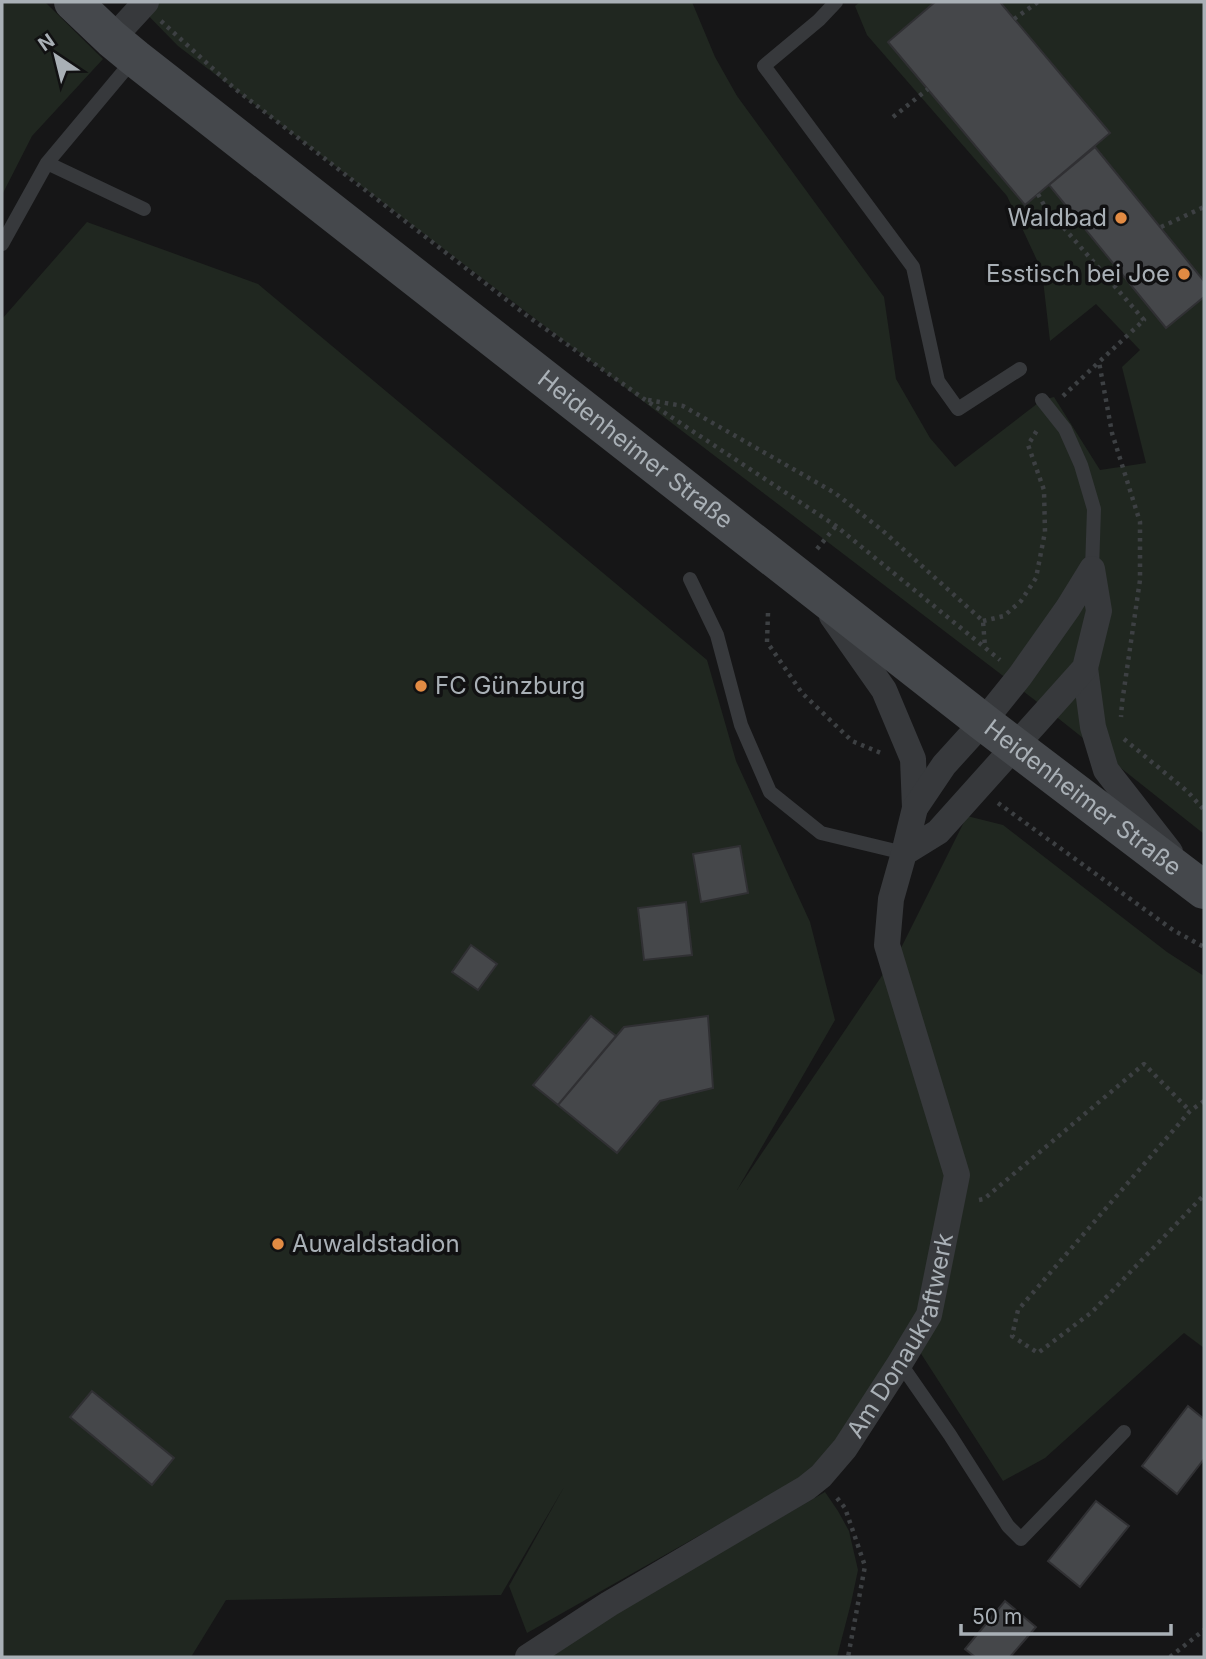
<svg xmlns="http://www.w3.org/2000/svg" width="1206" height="1659" viewBox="0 0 1206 1659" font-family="Inter,sans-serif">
<rect width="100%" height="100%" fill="#161617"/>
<path fill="#202720" d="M2,2H45L103,59L32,136L2,195Z
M135,2H692L715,57L737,96L884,297L896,379L930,438L955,467L1042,400L1054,397L1100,470L1146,463L1122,367L1140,350L1096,304L1050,341L1042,271L1007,196L867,35L855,6L860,2H1204V834L1049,711L178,46Z
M87,222L258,284L707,660L736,761L810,922L835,1020L737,1190L902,946L967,816L1003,825L1167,952L1204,976V1348L1184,1333L1045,1458L1003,1481L918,1349L808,1474L527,1633L509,1586L564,1487L501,1595L226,1600L191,1657H2V319Z
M825,1492L838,1511L849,1531L858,1570L851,1603L837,1657H546V1653Z"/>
<path fill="#45474a" stroke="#303033" stroke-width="2" d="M935,2H1000L1110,133L1025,205L888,42Z
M1095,147L1204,281V297L1166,328L1049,185Z
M740,846L748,893L701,902L693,854Z
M686,902L692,955L644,960L638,908Z
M471,945L497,964L478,990L452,972Z
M591,1016L616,1036L558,1105L533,1085Z
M708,1016L713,1088L660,1101L617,1153L558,1105L624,1027Z
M92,1391L174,1458L152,1485L70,1417Z
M1188,1406L1204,1419V1459L1177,1494L1142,1466Z
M1096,1501L1129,1526L1080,1587L1048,1561Z
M1005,1601L1036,1627L1010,1657H975L965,1649Z"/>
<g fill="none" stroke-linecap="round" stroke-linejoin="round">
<path stroke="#3d4043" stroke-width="4.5" stroke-dasharray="3.5 5" stroke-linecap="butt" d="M1014,19L1038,2
M161,21L234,88L526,315L644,399L836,526L1000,660
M893,117L928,89
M1038,194L1044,205L1144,320L1099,362L1112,433L1140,522V580L1122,703L1121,717
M1161,227L1204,207
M1063,396L1099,362
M648,400L683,406L835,493L883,531L983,621L985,647
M817,549L836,526
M768,613L767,642L802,693L852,741L881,753
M983,621L1004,616L1021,601L1036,578L1045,532L1044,490L1028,445L1039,427
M1124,739L1188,792L1204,810
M998,803L1173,930L1204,947
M1204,1101L1190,1111L1018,1310L1012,1336L1038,1353L1092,1312L1204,1195
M979,1200L984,1199L1144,1064L1190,1111
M837,1498L845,1508L865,1566L848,1657
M1170,1657L1204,1630"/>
<path stroke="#37393c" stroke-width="14" d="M836,2L819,20L764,66L913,267L938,381L958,409L1020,369
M47,163L144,209
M2,244L47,163L134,59
M1042,400L1065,429L1081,465L1094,509L1092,569
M690,579L717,635L741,725L770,792L821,833L904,853
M900,1363L950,1435L1008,1526L1021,1539L1124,1432"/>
<g stroke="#37393c" stroke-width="26">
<path d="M112,39L146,2"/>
<path d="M832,616L884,690L913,759L915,808"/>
<path d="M1085,668L1093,727L1106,770L1170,852"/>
<path id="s1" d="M528,1657L609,1604L806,1488L821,1476L845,1448L900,1363L929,1315L957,1175L887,945L891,899L904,853L915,808L944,765L983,722L1020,676L1068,608L1092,569L1099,611L1085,668L938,832L904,853"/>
</g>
<path stroke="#45484c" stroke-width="38" id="s2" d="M73,2L112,39L135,58L983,722L1204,890"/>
</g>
<g fill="#e28b43" stroke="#111112" stroke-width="2.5">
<circle cx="1121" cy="218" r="7"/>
<circle cx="1184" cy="274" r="7"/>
<circle cx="421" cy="686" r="7"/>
<circle cx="278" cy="1244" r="7"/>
</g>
<g text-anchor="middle" stroke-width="7" stroke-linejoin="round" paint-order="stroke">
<g font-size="24" fill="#a9b0b6" stroke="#111112" text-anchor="end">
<text x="1107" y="226">Waldbad</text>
<text x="1170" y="282">Esstisch bei Joe</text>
<text x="435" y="694" text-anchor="start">FC Günzburg</text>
<text x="292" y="1252" text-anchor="start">Auwaldstadion</text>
</g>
<g font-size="24" fill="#a9b0b6" stroke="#111112">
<text dy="8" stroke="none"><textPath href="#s2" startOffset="719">Heidenheimer Straße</textPath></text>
<text dy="8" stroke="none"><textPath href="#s2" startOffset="1286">Heidenheimer Straße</textPath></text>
<text dy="8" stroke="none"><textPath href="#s1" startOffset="509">Am Donaukraftwerk</textPath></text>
</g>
</g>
<rect width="1206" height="1659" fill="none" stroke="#a9b0b6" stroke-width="7"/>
<g transform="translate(56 56) rotate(325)" stroke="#111112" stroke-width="5" paint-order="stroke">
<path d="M0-5L12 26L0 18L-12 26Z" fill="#a9b0b6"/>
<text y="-10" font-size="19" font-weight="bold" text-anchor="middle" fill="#a9b0b6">N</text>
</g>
<path d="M961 1624v10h210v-10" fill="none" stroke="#a9b0b6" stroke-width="3.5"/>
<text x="972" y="1624" font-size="21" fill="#a9b0b6" stroke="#111112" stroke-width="5" paint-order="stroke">50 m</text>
</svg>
